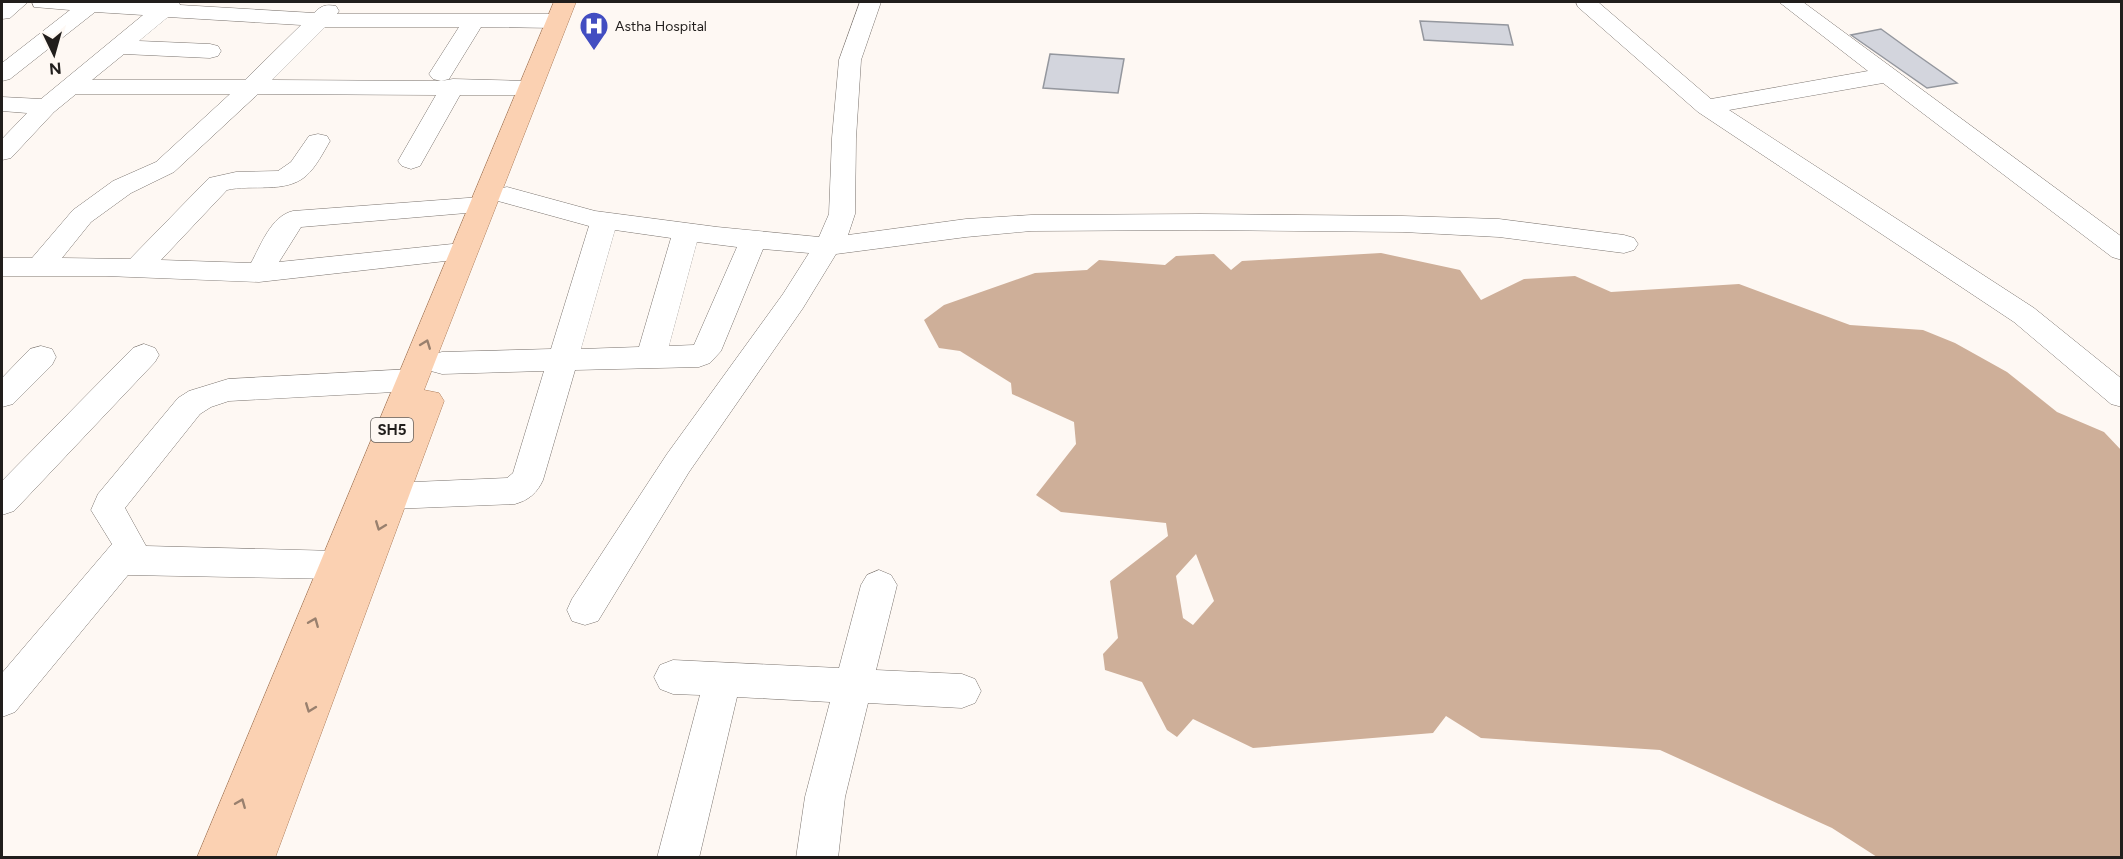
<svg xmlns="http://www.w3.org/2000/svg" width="2123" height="859" viewBox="0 0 2123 859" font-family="Figtree,sans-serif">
<rect width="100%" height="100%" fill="#fef8f3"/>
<path fill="#ceaf99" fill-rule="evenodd" d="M1381,253L1460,270L1481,300L1524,279L1575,276L1611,292L1739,284L1850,325L1923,330L1955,343L2007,372L2057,412L2104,432L2122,451L2121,857H1877L1832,828L1660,750L1481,738L1446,716L1433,733L1253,748L1193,719L1177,737L1167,730L1142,682L1105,670L1103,654L1118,638L1110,581L1168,536L1166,523L1061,512L1036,495L1076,444L1074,422L1012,394L1011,383L960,351L939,348L924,320L944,305L1035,273L1087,270L1099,260L1165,265L1176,256L1214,254L1231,270L1242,261ZM1196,554L1214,601L1193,625L1183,618L1176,576Z"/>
<path fill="#d3d5dd" stroke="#94979e" stroke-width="1.5" d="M1420,21L1508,25L1513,45L1424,40Z
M1881,29L1910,50L1957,83L1927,88L1851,35Z
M1050,54L1124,59L1118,93L1043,88Z"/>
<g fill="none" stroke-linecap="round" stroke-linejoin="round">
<g stroke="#7b746f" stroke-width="1">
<path id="minor" d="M4,2H28L10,18L2,19V3Z
M32,2H179L180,5L314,13C321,6 325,4 336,6L339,11L337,14H557L565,16L568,21L565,26L557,28L481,27L449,79L441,81L453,79L529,81L537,83L541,88L537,93L529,95H460L420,166L411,169L402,166L398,161L436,95L258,94L174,172L131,193L91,222L62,258L130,259L209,178L236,172L278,171L291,162L309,136L318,134L327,136L330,141C323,153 316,167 306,176C285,194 252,184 227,190L161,260L251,263C261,245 271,216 293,211L481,197L490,199L494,205L490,211L301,227L279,262L462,243L472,246L476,252L472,258L259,282L106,276H2V258H32L73,210L113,181L156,162L230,94H76L54,112L11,158L2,160V139L27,113L2,111V97L41,99L143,15L95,12L10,79L2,81V63L70,10L34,7ZM168,17L301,25L245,80H92L124,54L210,58L218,56L221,51L218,46L210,44L139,41ZM325,27H459L429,74L433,79L441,81L272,80Z
M860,2H881L861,60L856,138L855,214L848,235L966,219L1031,215L1200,214L1403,216L1499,219L1624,235L1634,238L1638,244L1634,250L1624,253L1499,237L1403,232L1200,230L1031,231L966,237L836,254L803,308L689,472L598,621L585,625L572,621L567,610L572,599L667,454L783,294L809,253L763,249L721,351L710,363L699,367L575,370L543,480C537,493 529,500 515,504L391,509L379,505L374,496L379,487L391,483L507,478L513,473L544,371L442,374L431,371L427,363L431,355L442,352L551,349L589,226L498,201L494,195L498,189L507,187L595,211L717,227L819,237L829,214L832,138L839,60ZM615,230L671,238L639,347L581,349ZM697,242L737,247L694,345L669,346Z
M1576,2H1598L1711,99L1868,71L1779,2H1803L2122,237V260L2112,257L1883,83L1729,110L2034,308L2122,379V407L2111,404L2014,322L1698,112L1578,7Z
M144,344L155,348L159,355L155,362L14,511L2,515V481L133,348Z
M41,346L52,349L56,357L52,365L13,404L2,407V378L30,349Z
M412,369L423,372L427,380L423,388L412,391L229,401L211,407L200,414L125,508L146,546L337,551L349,555L354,565L349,575L337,579L128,575L15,712L2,717V673L112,544L91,510L98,494L178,398L189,391L228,379Z
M879,570L891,575L897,585L876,670L962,674L975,679L981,691L975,703L962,708L868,703L845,797L838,858H796L805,797L830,702L737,697L699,858H657L700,695L673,694L660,689L654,677L660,665L673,660L839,668L861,585L867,575Z"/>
</g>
<g stroke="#ad7e5c" stroke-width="1">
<path id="major" d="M554,2H576L424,390L439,393L444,401L275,858H197Z"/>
</g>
<use href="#minor" fill="#fff" fill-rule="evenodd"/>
<use href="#major" fill="#fbd1b2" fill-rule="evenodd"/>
</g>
<defs><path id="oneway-chevron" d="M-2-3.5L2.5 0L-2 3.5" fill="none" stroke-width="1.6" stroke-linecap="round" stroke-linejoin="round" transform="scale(1.5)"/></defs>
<g stroke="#99806e">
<use href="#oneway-chevron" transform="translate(426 344) rotate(-69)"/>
<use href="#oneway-chevron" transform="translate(380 526) rotate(111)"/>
<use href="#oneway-chevron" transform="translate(314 622) rotate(-68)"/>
<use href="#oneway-chevron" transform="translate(310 708) rotate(111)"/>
<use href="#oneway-chevron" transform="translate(241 803) rotate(-68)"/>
</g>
<defs>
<g id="hospital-pin" transform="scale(1.5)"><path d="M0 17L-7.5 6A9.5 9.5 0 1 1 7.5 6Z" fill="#424dc1" stroke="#fef8f3"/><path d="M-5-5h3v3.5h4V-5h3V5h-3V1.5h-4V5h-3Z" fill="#fff"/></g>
</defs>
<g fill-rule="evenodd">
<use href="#hospital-pin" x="594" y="26"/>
</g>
<g text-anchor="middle" stroke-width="5" stroke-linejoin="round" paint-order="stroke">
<g font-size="14" fill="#211e1c" stroke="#fef8f3" text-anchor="start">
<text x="615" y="31">Astha Hospital</text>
</g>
<rect fill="#fef8f3" stroke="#635f5c" stroke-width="1.5" x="371" y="418" width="42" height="24" rx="4.5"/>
<g font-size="15" font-weight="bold" fill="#211e1c">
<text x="392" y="435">SH5</text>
</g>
</g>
<rect width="2123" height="859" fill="none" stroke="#211e1c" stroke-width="6"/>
<g transform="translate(54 54) rotate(175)" stroke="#fef8f3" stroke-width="4.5" paint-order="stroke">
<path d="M0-4.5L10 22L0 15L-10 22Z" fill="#211e1c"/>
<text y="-9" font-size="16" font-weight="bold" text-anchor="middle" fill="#211e1c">N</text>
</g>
</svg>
